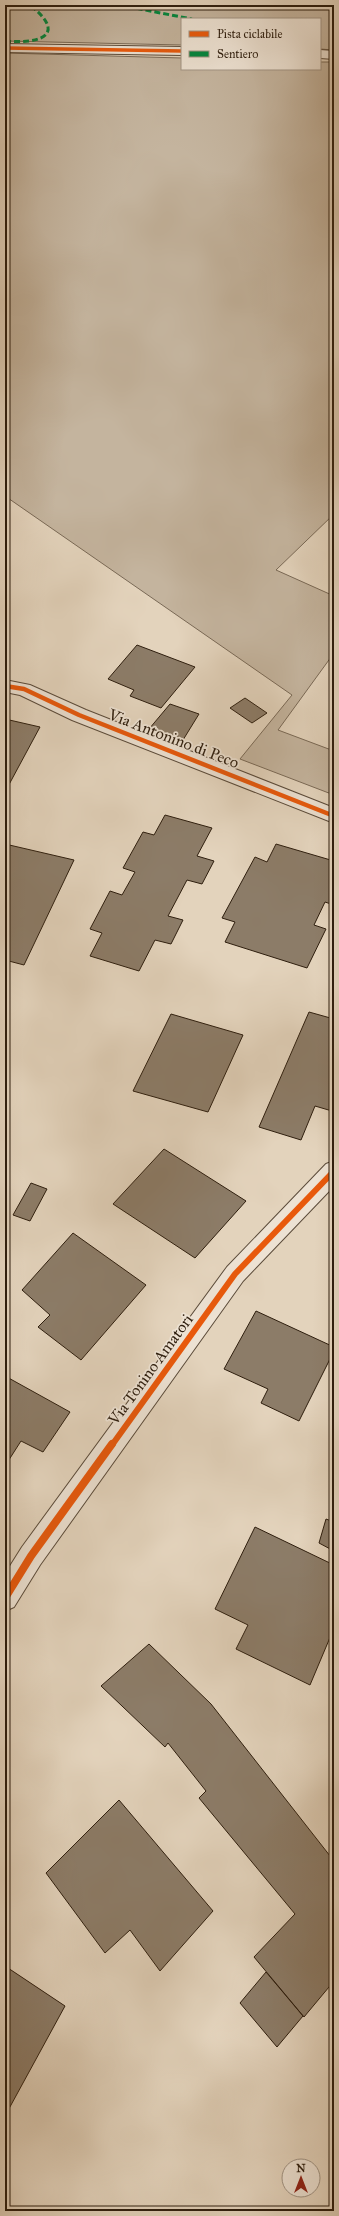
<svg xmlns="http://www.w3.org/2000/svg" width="339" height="2216" viewBox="0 0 339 2216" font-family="'IM FELL Great Primer',serif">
<rect width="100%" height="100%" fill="#e3d3bc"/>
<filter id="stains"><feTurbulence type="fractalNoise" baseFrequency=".005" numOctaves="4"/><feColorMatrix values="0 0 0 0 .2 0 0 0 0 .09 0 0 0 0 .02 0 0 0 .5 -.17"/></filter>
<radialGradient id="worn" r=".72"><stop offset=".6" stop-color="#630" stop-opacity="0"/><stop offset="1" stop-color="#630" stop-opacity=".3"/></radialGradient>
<path fill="#c4b49e" stroke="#796956" d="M5,5H334V50L320,49V19H182V45L5,41Z
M5,53L182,58V69H320V62H334V514L276,570L334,596V653L278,730L334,751V795L240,759L292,695L5,496Z"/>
<path fill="#8c7c68" stroke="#2e1e0e" d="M137,645L195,667L161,708L130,696L134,690L108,679Z
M245,698L267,713L252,723L230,708Z
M170,704L199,714L183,740L149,729Z
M5,719L40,727L5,792Z
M165,815L212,828L197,856L214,861L202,884L187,880L168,916L183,920L171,944L155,940L139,971L90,956L102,933L90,929L110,891L122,895L135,872L123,868L143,832L154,835Z
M5,844L74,860L24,965L5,960Z
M276,844L334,861V905L325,902L314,925L326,929L307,968L225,942L235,922L222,918L255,857L267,862Z
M309,1012L334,1019V1107L332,1111L315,1106L301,1140L259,1127Z
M171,1014L243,1035L208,1112L133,1091Z
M164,1149L246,1201L195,1258L113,1204Z
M31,1183L47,1189L30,1221L13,1215Z
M73,1233L146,1285L81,1360L38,1327L50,1315L22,1290Z
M256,1311L334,1347V1351L299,1421L261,1403L268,1389L224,1369Z
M5,1376L70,1412L43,1452L21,1441L5,1466Z
M326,1519L334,1522V1551L319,1543Z
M255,1527L334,1565V1628L310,1685L236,1649L248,1625L215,1609Z
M149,1644L211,1704L334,1861V1981L304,2017L254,1957L295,1914L199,1798L206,1791L168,1743L165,1747L101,1686Z
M119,1800L213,1911L160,1971L130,1930L105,1953L46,1873Z
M5,1966L65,2006L5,2116Z
M266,1972L303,2016L277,2047L240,2003Z"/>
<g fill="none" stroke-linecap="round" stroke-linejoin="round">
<g stroke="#5b4b3a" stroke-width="2">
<path id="minor" d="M5,44L182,47V55L5,52Z
M320,50L334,51V59L320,58Z
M5,680L30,685L86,710L334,808V823L72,720L20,695L5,692Z
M334,1161V1186L243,1281L40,1565L14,1607L5,1611V1574L22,1547L227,1267L326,1164Z"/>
</g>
<use href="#minor" fill="#ede2d3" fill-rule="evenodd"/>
<path stroke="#00873e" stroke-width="3" stroke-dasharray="6 3" stroke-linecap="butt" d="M119,5L192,19
M5,41C38,44 69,36 30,5"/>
<g stroke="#ede2d3" stroke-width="5">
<path id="cycleway-far3" d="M5,48L182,51"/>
</g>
<g stroke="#ede2d3" stroke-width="6">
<path id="cycleway-far2" d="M5,686L24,689L79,715L334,816"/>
</g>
<g stroke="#ede2d3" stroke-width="8">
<path id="cycleway-far1" d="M112,1445L235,1274L334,1171"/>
</g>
<g stroke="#ede2d3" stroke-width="10">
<path id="cycleway" d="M5,1598L31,1556L112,1444"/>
</g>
<use href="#cycleway-far3" stroke="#e8590c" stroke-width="3.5"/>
<use href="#cycleway-far2" stroke="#e8590c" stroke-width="4.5"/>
<use href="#cycleway-far1" stroke="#e8590c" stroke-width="6"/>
<use href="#cycleway" stroke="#e8590c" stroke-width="8"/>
</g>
<g text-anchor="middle" stroke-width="3.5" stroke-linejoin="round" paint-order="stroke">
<g font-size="16" fill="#2e1e0e" stroke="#ede2d3">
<text transform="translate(174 738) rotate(21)" y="6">Via Antonino di Peco</text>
<text transform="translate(150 1369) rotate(-54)" y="6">Via Tonino Amatori</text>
</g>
</g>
<rect width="339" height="2216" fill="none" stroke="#e3d3bc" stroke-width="20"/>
<rect x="6" y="6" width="327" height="2204" fill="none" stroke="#2e1e0e" stroke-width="2"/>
<rect x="10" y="10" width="319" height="2196" fill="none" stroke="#2e1e0e"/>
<rect x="181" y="18" width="140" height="52" fill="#ede2d3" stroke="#a19484"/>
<rect x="189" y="31" width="20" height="6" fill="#e8590c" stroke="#a19484"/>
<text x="217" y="38" font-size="12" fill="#2e1e0e">Pista ciclabile</text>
<rect x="189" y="51" width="20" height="6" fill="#00873e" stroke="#a19484"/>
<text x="217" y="58" font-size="12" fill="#2e1e0e">Sentiero</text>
<g transform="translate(301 2178)"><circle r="19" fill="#ede2d3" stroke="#a19484"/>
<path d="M0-3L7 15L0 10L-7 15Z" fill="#8f2418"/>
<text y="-6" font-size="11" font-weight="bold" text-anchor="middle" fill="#2e1e0e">N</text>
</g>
<rect width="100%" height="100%" filter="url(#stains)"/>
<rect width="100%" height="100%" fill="url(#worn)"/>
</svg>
